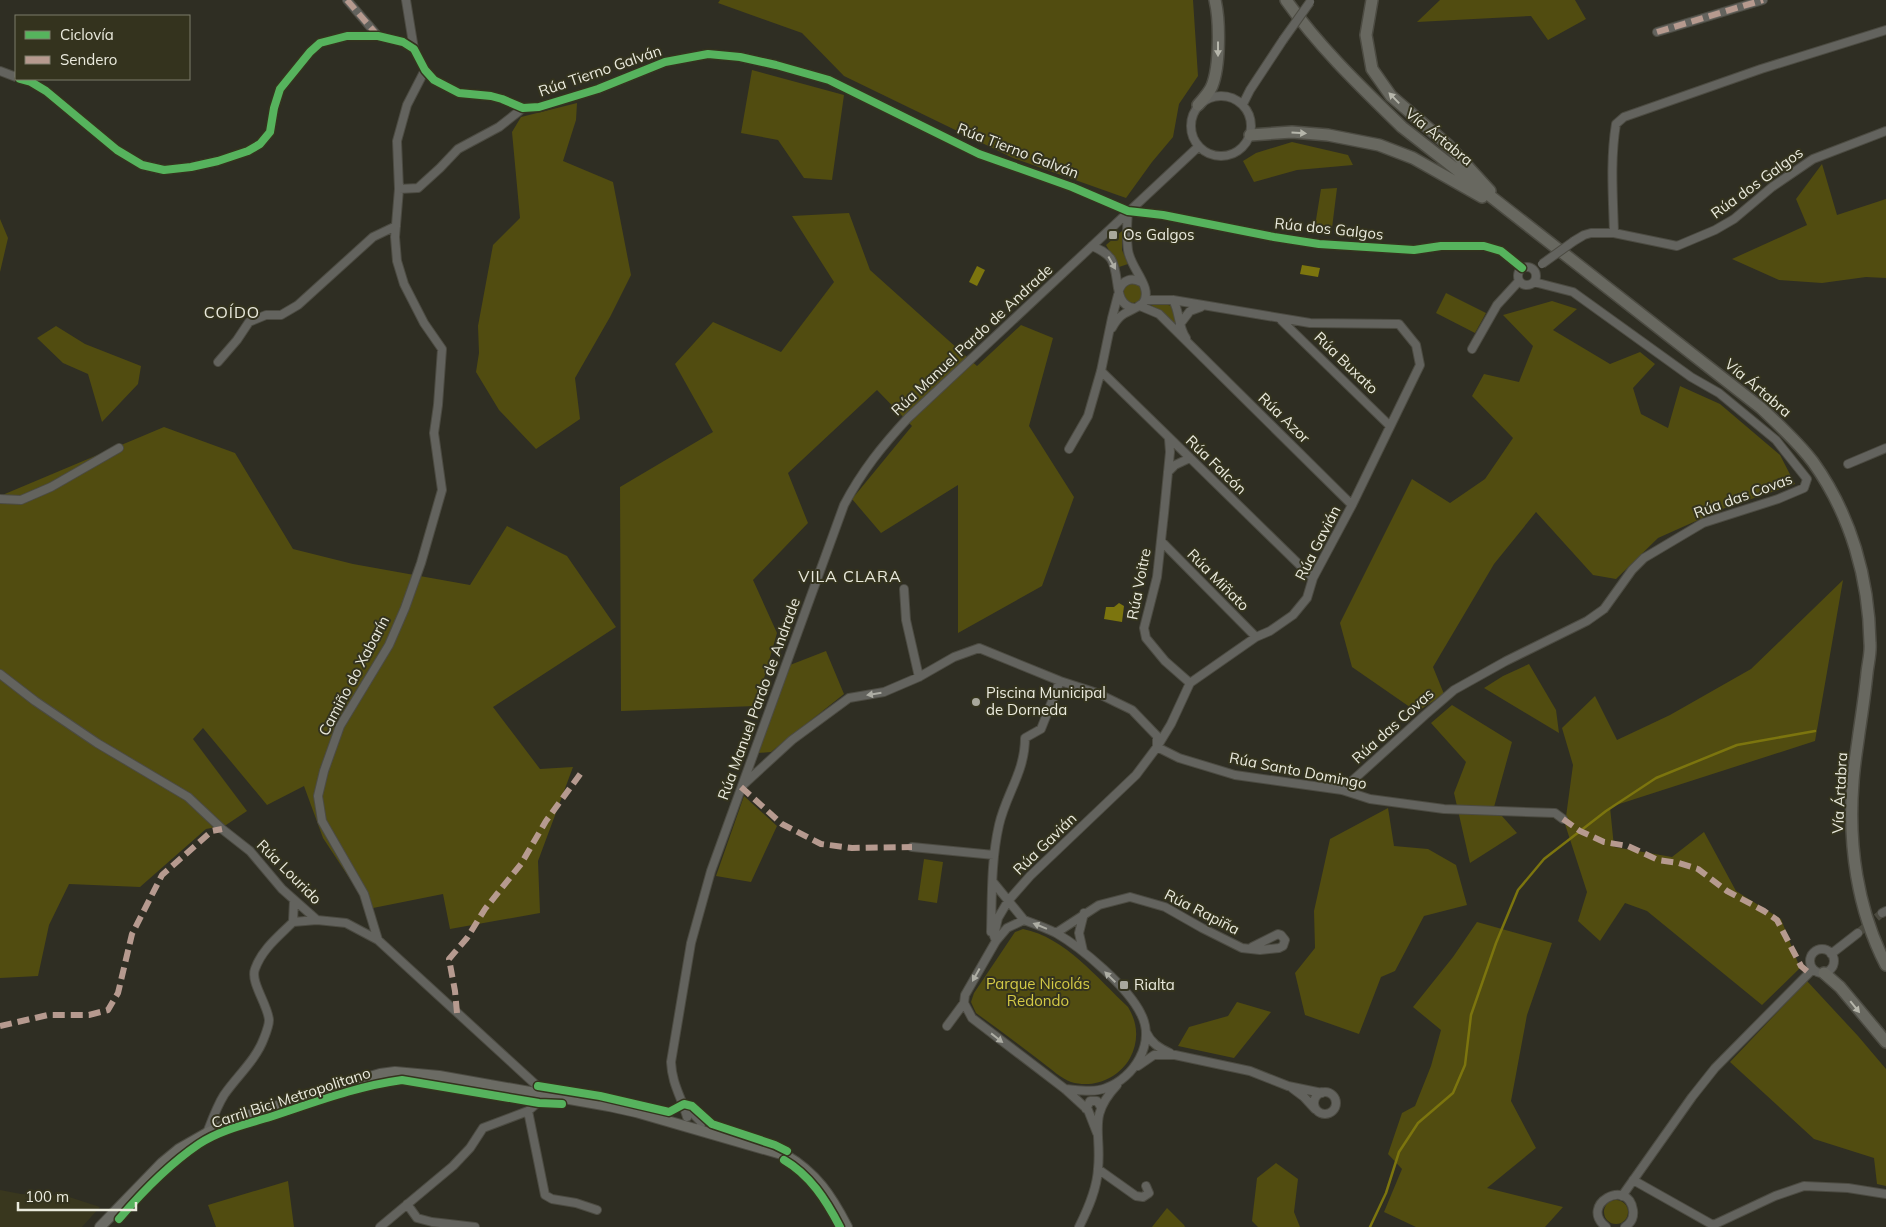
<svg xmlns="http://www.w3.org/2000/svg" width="1886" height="1227" viewBox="0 0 1886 1227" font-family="Mulish,sans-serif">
<rect width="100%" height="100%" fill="#2f2e23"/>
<path fill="#39371e" d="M0,1190L21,1194L66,1196L100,1207L82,1227H0Z"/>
<path fill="#514c10" d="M720,0H1193L1198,76L1179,104L1173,137L1152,162L1126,198L1013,158L844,76L802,33L718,3Z
M1440,0H1575L1586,19L1548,40L1531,16L1417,22Z
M752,70L844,95L832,180L804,178L778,140L741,133Z
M577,103L576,120L563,161L613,182L631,275L610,317L575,378L580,419L536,449L499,410L476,372L479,353L478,326L493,245L520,218L512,132L521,117Z
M1292,142L1348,155L1353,165L1297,170L1254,182L1243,161L1256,153Z
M1822,164L1837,215L1886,199V278L1866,277L1822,283L1779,280L1732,259L1807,225L1796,199Z
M1337,188L1332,228L1315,226L1321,189Z
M849,213L870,270L977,366L1021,325L1053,338L1029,426L1074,497L1042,586L958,633V485L881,533L852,499L912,426L877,390L788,473L808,523L753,580L777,633L756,706L621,711L620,487L713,432L675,364L713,322L781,352L834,282L792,216Z
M0,219L8,238L0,272Z
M1122,231V250L1128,264L1119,267L1106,245Z
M1123 293a10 10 0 1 1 20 0a10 10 0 1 1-20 0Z
M1446,293L1486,313L1475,333L1436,313Z
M1552,301L1577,309L1553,330L1610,364L1640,352L1655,364L1633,388L1641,414L1668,428L1680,386L1720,404L1780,455L1795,484L1725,508L1658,538L1616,579L1593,575L1536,512L1494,564L1433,667L1444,694L1417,712L1352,667L1340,623L1412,479L1450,503L1485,479L1513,438L1472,396L1484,374L1519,382L1533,346L1503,315Z
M1160,303L1172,306L1177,316L1176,327L1162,312L1151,305Z
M56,326L85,344L141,366L138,384L102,422L88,374L63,363L37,338Z
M164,427L235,453L293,549L353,564L470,585L507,526L567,556L616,627L493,707L540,769L573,767L538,861L540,913L450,929L443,894L373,908L350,879L323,838L304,786L267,805L203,728L193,739L247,811L226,825L206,829L140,887L69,884L49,925L38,976L0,978V496Z
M1843,580L1815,741L1610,807L1614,847L1672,857L1704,832L1736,891L1781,919L1800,968L1762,1005L1647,911L1625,903L1600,941L1578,921L1587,892L1565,824L1573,765L1562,728L1595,696L1617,740L1670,715L1751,669Z
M826,651L844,694L771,752L758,753L790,665Z
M1529,664L1556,710L1559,733L1484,688L1503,676Z
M1452,705L1512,742L1494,807L1517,833L1470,863L1454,793L1466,762L1431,723Z
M744,796L777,826L751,882L716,876Z
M1388,808L1394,846L1428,849L1456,865L1467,905L1424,916L1395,971L1381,977L1359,1034L1305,1015L1295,973L1315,948L1314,911L1330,839Z
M924,859L943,862L937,903L918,900Z
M1477,922L1552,943L1527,1015L1511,1101L1536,1148L1487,1188L1563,1207L1545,1227H1416L1384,1212L1402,1169L1388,1154L1402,1113L1415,1106L1431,1066L1441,1030L1413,1007L1453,957Z
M1023,929C1065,937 1098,979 1128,1007C1138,1023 1139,1041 1130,1058C1119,1078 1094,1089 1071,1082C1062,1079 1051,1069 1043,1063C1021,1046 998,1029 976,1013L971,1002L974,993L1015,932Z
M1807,981L1858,1036L1886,1069V1186L1877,1184L1874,1158L1814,1139L1730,1062Z
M1237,1002L1271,1012L1234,1058L1178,1046L1189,1027L1228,1016Z
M1276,1163L1298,1179L1294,1212L1300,1227H1258L1252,1221L1257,1178Z
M288,1181L294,1227H216L208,1205Z
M1604 1212a12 12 0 1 1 24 0a12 12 0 1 1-24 0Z
M1167,1208L1184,1225L1185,1227H1152Z"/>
<path fill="#7c750e" d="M1302,265L1320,268L1318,277L1300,274Z
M977,266L985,270L977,286L969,282Z
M1119,603L1124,606L1122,622L1104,619L1106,607H1114Z"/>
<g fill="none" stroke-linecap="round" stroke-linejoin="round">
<path stroke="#7c750e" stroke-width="2.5" d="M1370,1227L1386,1193L1399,1152L1418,1123L1453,1093L1465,1065L1471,1015L1496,943L1518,890L1544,859L1606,811L1656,778L1737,745L1815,731"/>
<path stroke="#4b4a3f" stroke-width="8" stroke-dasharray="8 4" stroke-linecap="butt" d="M1858,933L1882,913"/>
<g stroke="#4c4b42" stroke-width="10">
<path id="minor" d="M347,0L378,36
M406,0L414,49
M1657,32L1763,0
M425,70L407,105L397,141L399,189L418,188L440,168L458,149L499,127L523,108
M0,71L16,77
M20,79L31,82L46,91L117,150L142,165L164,170L191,167L218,161L248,151L260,144L270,132L274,108L280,89L310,52L320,43L347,36H378L403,42L414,49L425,70L434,80L459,93L491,96L502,99L523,108L539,107L598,89L665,62L708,54L740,57L776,65L829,80L979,154L1072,187L1128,211L1163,215L1274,237L1319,244L1414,250L1441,246H1484L1501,251L1522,268
M1191 126a30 30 0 1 1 60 0a30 30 0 1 1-60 0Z
M1243,104L1250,90L1283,40
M1614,233C1613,197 1610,160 1616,124L1624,117L1761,69L1886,30
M1574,241L1584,235L1591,233H1614L1677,246L1715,230L1734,219L1772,187L1813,159L1886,131
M1092,246C1099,249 1106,252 1111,259C1121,275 1112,305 1134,308
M1518 276a9 9 0 1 1 18 0a9 9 0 1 1-18 0Z
M1119,290C1123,280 1131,277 1141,282
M1173,300C1180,312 1178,327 1186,338
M1140,306L1159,314L1352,505
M1281,320L1390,426
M1180,324L1190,311L1201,307
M1112,328C1122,309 1130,314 1143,303C1154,288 1130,268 1128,250C1126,237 1127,224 1128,211
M1472,349L1497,305L1519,281
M218,362L237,340L249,322L266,315H281L298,305L373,237L396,226
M1101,371L1313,578
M1169,439L1170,452L1164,513L1157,577L1144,628L1146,638L1165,661L1190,683
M1069,449L1088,416L1101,371L1112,318L1118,295
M1848,464L1886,448
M1168,472L1175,465L1190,458
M0,499L21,500L51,487L119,448
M1161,541L1256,637
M904,589L906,620L919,677
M0,674L35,701L97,743L188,797L222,829L250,851L282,889L317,920L346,923L378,940L547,1095L528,1111L483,1128L470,1148L453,1166L380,1227
M743,785L792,740L849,698L884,692L919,677L954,657L979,648L1060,681L1097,693L1132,710L1157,736V747L1179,758L1235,775L1342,790L1370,799L1444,809L1555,813L1563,819
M1342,790L1425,715L1454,690L1506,661L1587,621L1604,609L1632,570L1644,558L1703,523L1778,499L1804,488L1807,479L1776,440L1719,393L1691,377L1573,292L1534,282
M912,847L994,855
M993,882L1024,920
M294,900L293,922L317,920
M1882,913L1886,911
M991,932C992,896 991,860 999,825C1006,794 1025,772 1025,738L1041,729L1060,681
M1056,933L1099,905L1130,897L1165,907L1202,928L1242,948L1260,950L1279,948
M378,940L364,894L322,821L318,796L324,771L340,726L389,645L405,608L421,563L442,490L434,433L438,405L442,349L424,323L404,284L397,261L395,237L399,189
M996,941L994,936L998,918L1008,901L1030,876L1136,775L1157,747L1171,724L1190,683L1256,637L1270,631L1293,615L1307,598L1313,578L1352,505L1420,365L1416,345L1399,324L1310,323L1173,300H1145
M1252,947L1278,934L1281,935L1285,940L1283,946L1279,948
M1810 961a12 12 0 1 1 24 0a12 12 0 1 1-24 0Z
M1083,951L1079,933L1084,913
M1831,954L1858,933
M947,1026L964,1003
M1146,1032C1151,1043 1159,1048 1170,1053
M1138,1066L1154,1055H1175L1250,1071L1288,1086L1322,1093
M1292,1088L1304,1097L1315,1109
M1065,1089C1078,1090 1094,1093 1106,1088C1134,1078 1156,1043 1141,1014C1128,987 1082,948 1056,933C1046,928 1035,924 1024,920L1007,928L996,941L965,995L964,1003L972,1018L1065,1089L1088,1110L1097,1133
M1314 1103a11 11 0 1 1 22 0a11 11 0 1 1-22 0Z
M684,1104L701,1122L700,1131
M1086,1109L1090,1101H1097L1101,1107
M528,1111L545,1195L552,1199L576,1203L597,1210
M687,1117C681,1096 672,1084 671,1062L691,943L711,871L844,505C862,471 882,446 908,418L1198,147
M207,1133C212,1120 217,1106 224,1095C237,1076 256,1060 264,1038C266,1033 269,1025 269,1020C268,1005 250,982 255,969C262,949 279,936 293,922
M1098,1169L1136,1196L1143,1197L1149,1193L1146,1186
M1633,1180L1713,1225L1775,1196L1804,1186L1848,1188L1886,1194
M1622,1196L1692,1097L1715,1068L1813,969
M407,1204L417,1218L432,1222L475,1227
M1079,1227C1088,1209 1097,1189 1098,1169C1102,1132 1087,1117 1117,1085
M1606,1227C1578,1205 1628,1177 1633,1210C1634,1217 1631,1223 1625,1227"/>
</g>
<g stroke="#4c4b42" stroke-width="12">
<path id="major" d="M100,1227L162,1163L179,1149L207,1133L238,1119L329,1089L380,1074L395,1072L439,1076L609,1106L636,1112L785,1155C816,1173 831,1196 847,1227"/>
</g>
<g stroke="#4c4b42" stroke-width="14">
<path id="highway" d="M1286,0C1319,47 1361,87 1402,127L1761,408C1779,425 1798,442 1813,462C1851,515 1869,579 1870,643C1871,653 1868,663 1867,673C1865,693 1862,713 1859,733C1857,749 1854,765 1853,782C1848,844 1857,909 1886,965
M1372,0L1366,35L1372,69L1391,96L1448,145L1490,191
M1198,105C1203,99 1209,93 1212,86C1220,66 1220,21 1215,0
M1250,135L1292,132L1328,135L1379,145L1413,158L1482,197
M1824,973L1840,987L1886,1042"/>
</g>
<use href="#minor" stroke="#63635e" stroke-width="8"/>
<use href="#major" stroke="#6b6b64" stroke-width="10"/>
<use href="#highway" stroke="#686860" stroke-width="11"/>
<g stroke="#4c4b42" stroke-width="10" stroke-linecap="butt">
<path id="minor-bridge" d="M1283,40L1310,2
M1542,264L1574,241"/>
</g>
<use href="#minor-bridge" stroke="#63635e" stroke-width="8"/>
<path stroke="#b69a8f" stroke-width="6" stroke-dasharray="12 6" stroke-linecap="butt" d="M347,0L378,36
M1657,32L1763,0
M741,787L782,824L821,844L852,848L912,847
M1563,819L1580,831L1604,842L1628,846L1658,860L1679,863L1698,869L1727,891L1764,911L1777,920L1801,966L1809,973
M457,1013L455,991L449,959L467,938L485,909L521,864L546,821L581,773
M0,1026L48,1015H89L108,1010L118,993L132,934L162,875L212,831L222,829"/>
<g stroke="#34331e" stroke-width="11">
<path id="cycleway" d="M20,79L31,82L46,91L117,150L142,165L164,170L191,167L218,161L248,151L260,144L270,132L274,108L280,89L310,52L320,43L347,36H378L403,42L414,49L425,70L434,80L459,93L491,96L502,99L523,108L539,107L598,89L665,62L708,54L740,57L776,65L829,80L979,154L1072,187L1128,211L1163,215L1274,237L1319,244L1414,250L1441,246H1484L1501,251L1522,268
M538,1086L600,1096L669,1112L684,1104L692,1106L712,1124L775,1145L787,1151
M784,1160C810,1175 826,1200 840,1227
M119,1219C143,1191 168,1165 199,1144C220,1130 247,1124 270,1117C313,1103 357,1086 402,1080L539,1103L562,1104"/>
</g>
<use href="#cycleway" stroke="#56b35d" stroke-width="8"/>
</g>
<defs><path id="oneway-solid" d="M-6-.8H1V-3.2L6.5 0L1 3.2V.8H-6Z" transform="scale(1.25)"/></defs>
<g fill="#b6b6ab">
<use href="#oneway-solid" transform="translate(1218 49) rotate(90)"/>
<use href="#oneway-solid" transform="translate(1394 98) rotate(-134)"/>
<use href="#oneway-solid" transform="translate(1299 133) rotate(3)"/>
<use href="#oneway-solid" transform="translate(1855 1007) rotate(51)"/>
</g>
<g fill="#adada4">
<use href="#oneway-solid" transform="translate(1112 263) rotate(61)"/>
<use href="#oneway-solid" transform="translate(874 694) rotate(171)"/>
<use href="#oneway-solid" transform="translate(1040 926) rotate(-158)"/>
<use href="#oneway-solid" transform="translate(976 975) rotate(119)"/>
<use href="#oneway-solid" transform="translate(1110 977) rotate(-136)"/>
<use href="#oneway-solid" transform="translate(997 1038) rotate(38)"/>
</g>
<g fill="#a9a89c" stroke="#34331e" stroke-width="2">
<rect x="1108" y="230" width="10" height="10" rx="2.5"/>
<circle cx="976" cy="702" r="5"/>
<rect x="1119" y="980" width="10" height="10" rx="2.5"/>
</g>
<g text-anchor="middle" stroke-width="4" stroke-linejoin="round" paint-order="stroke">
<g font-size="15" fill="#eaeadd" stroke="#34331e">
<text transform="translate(600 71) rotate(-19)" y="5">Rúa Tierno Galván</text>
<text transform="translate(1439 137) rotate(39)" y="5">Vía Ártabra</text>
<text transform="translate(1018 151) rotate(21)" y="5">Rúa Tierno Galván</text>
<text transform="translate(1757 183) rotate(-36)" y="5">Rúa dos Galgos</text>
<text transform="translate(1329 229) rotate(6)" y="5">Rúa dos Galgos</text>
<text transform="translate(972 340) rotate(-43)" y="5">Rúa Manuel Pardo de Andrade</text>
<text transform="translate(1346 363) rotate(44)" y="5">Rúa Buxato</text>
<text transform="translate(1758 388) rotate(40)" y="5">Vía Ártabra</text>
<text transform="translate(1284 418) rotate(44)" y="5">Rúa Azor</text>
<text transform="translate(1216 465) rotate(44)" y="5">Rúa Falcón</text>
<text transform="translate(1743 496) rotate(-20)" y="5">Rúa das Covas</text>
<text transform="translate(1318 543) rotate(-63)" y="5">Rúa Gavián</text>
<text transform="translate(1218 580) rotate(45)" y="5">Rúa Miñato</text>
<text transform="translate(1139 584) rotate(-79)" y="5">Rúa Voitre</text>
<text transform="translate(354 676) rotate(-62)" y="5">Camiño do Xabarín</text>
<text transform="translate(759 699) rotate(-70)" y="5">Rúa Manuel Pardo de Andrade</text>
<text transform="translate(1393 726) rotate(-42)" y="5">Rúa das Covas</text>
<text transform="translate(1298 771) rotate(11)" y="5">Rúa Santo Domingo</text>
<text transform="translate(1840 793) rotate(-87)" y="5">Vía Ártabra</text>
<text transform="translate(1045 844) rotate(-44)" y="5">Rúa Gavián</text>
<text transform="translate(289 872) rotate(45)" y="5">Rúa Lourido</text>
<text transform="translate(1202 912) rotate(27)" y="5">Rúa Rapiña</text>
<text transform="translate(291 1098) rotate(-18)" y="5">Carril Bici Metropolitano</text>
</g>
<g font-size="15" fill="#eaeadd" stroke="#34331e" text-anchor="start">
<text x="1123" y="240">Os Galgos</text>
<text x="986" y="698">Piscina Municipal<tspan x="986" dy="17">de Dorneda</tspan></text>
<text x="1134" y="990">Rialta</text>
</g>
<g font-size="15" fill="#d4ca46" stroke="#34331e">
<text x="1038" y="989">Parque Nicolás<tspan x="1038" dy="17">Redondo</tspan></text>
</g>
<g font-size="16" letter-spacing="1" fill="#eaeadd" stroke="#34331e">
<text x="232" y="318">COÍDO</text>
<text x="850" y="582">VILA CLARA</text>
</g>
</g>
<rect x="15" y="15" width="175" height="65" fill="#34331e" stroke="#7d7c6a"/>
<rect x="25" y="31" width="25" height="8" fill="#56b35d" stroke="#7d7c6a"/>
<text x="60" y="40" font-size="15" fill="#eaeadd">Ciclovía</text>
<rect x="25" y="56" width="25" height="8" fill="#b69a8f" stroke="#7d7c6a"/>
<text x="60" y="65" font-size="15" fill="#eaeadd">Sendero</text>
<path d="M18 1202v8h118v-8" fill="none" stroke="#eaeadd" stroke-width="2.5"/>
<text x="25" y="1202" font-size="15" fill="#eaeadd" stroke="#34331e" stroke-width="4" paint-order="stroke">100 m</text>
</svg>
